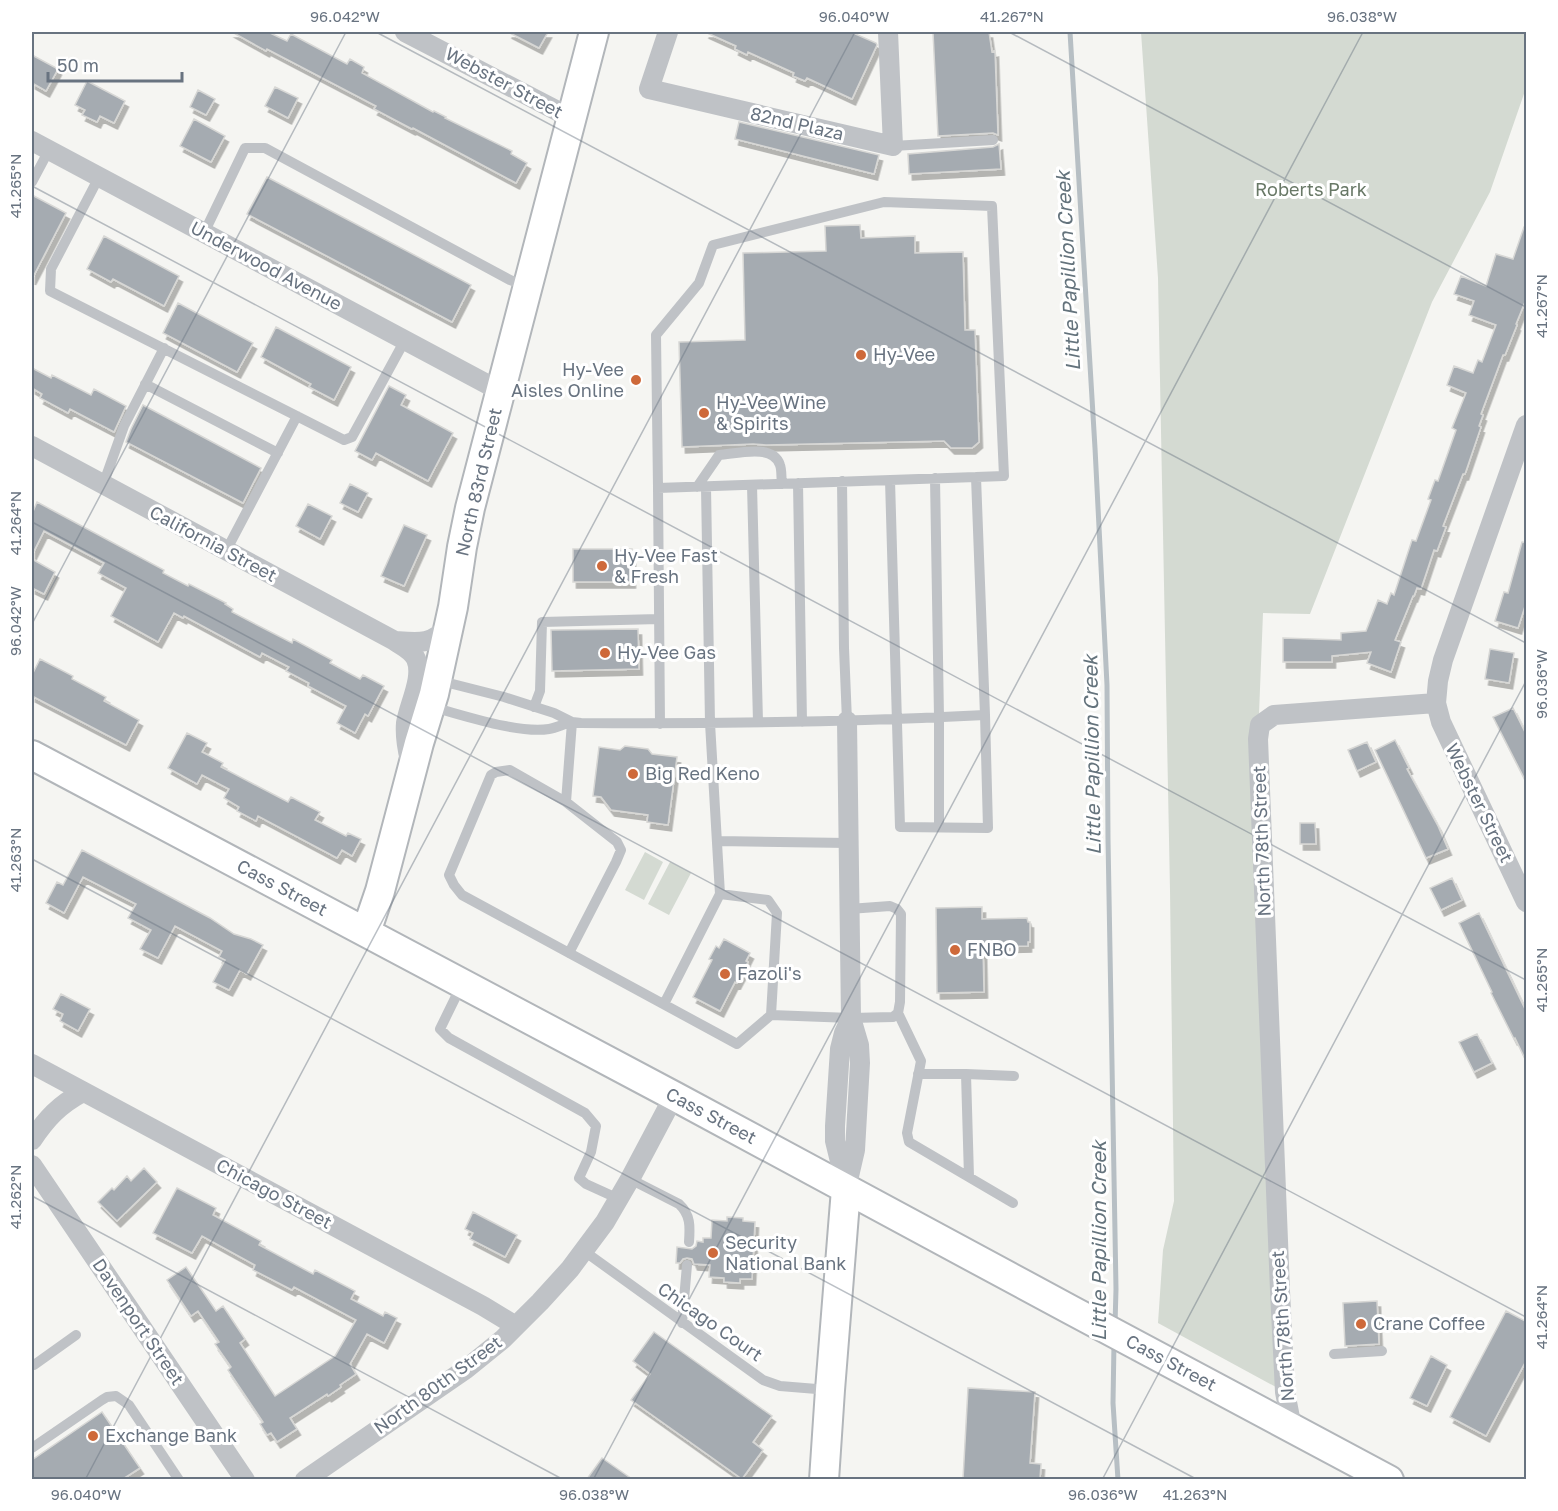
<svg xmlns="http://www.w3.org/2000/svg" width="1558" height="1511" viewBox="0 0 1558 1511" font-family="'Golos Text',sans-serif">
<defs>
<filter id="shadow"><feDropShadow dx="3.5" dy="6" stdDeviation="0" flood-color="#0004"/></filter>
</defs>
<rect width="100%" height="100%" fill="#f5f5f2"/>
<path fill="#d4dad2" d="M1141,32H1526V88L1490,192L1432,302L1310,614L1263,613L1258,739L1285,1392L1158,1323L1163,1250L1174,1201L1170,890L1158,278Z
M645,852L663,862L644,900L625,890Z
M670,862L691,873L669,915L648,904Z"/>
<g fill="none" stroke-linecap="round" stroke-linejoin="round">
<path stroke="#b7bfc4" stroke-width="5" d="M1070,32L1095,448L1107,685L1108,839L1116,1289L1115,1325
M1114,1343L1113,1403L1118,1480"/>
</g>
<path fill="#a5abb1" stroke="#d7d7d5" stroke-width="1.5" filter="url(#shadow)" d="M232,32H268L287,41L291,34L347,64L350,59L364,67L362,73L433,112L434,111L446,117L445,118L512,151L511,154L527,163L516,183L413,128L412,129L374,109L376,106L267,49L266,51Z
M508,32H548L539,48Z
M705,32H851L876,43L877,45L852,99L807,78L805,81L793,76L794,73L748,52L747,55L735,49L736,46Z
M933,32H989L992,52L995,51L998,135L993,133L938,136Z
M32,55L58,69L46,91L32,83Z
M87,81L125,101L114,123L100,116L97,122L82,115L85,110L75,105Z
M275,87L298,98L288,118L265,106Z
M198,90L215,99L206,115L190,107Z
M194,119L225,136L211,162L180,146Z
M739,122L879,155L874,174L735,139Z
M999,144L1001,169L909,174L908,154L993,147Z
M267,177L471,285L452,322L247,214Z
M32,195L66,213L32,279Z
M860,225L861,238L915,236V253L963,252L965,330H975L979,442L972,448H951L944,441L766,445L753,444L682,447L679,342L745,340L743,253L826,251L825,226Z
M1524,227H1527V297L1516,324L1517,325L1505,355H1503L1481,414L1483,415L1479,426L1481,427L1465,474H1463L1443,526L1446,527L1437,551L1434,550L1421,589L1417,588L1414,596H1413L1395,640L1401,642L1391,672L1367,663L1371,652L1332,656V662H1283V638L1341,640V633L1366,631L1378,600L1387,604L1391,593L1394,595L1412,540L1416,541L1431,500L1428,499L1435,480L1438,481L1456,430L1452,428L1466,393L1447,385L1454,366L1473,373L1478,360L1482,362L1496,325L1469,315L1474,301L1454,294L1461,276L1486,286L1496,254L1513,259Z
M104,236L179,276L164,306L113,279L111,282L87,269Z
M178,303L253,343L237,372L163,333Z
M276,327L351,367L334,400L309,387L311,384L261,357Z
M32,368L51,378L52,375L91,395L94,389L126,406L114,432L70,409L68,413L40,398L42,394L32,388Z
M389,386L406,395L401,405L453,433L428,481L376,453L372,460L355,451Z
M143,405L261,468L243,503L126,442L131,429Z
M350,484L368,493L358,512L340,503Z
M37,502L164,570L163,573L188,586L189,584L226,603L225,604L233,609L232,612L292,643L293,639L332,660L330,663L360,679L363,675L384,686L368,716L365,714L355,733L337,723L346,706L308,686L309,683L286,671L289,667L262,653L260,657L184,616L183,618L174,613L158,642L111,616L126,588L98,573L104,563L44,531L32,555V514Z
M308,504L332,516L320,539L296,526Z
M404,525L427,535L404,586L381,576Z
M1522,542L1527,543V600L1518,628L1495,621L1504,592L1508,593Z
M573,549H632V582H573Z
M32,559L55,572L44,594L32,588Z
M638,629L639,669L552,671L551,630Z
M1490,649L1514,653L1509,683L1485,679Z
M40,659L73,676L72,679L106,697L104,701L139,720L126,745L32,696V675Z
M1513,708L1527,736V784L1493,717Z
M187,733L207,743L202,752L223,763L221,767L288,802L291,797L320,812L315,820L346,836L348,833L361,839L352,856L342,850L337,858L258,816L256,821L237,811L239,807L224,798L229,789L202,775L197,784L168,768Z
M1395,740L1409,768L1407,769L1438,826L1448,849L1426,858L1375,750Z
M1367,742L1376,762L1357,771L1348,750Z
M625,746L648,749L652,754L677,757L668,825L647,822L648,815L611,810L601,797L593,796L599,747L620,750Z
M1300,823H1315L1316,844H1300Z
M82,850L210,918L234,934L251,939L263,945L247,974L240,970L229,990L213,982L225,960L219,957L222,951L175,926L158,958L140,949L151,930L128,918L136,904L83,877L64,913L46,903L57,882L63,885Z
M1452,878L1462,900L1441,910L1430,888Z
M982,907V919L1027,918L1028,922H1030V942H1028V946L983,947L984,992L937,993L936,908Z
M1479,913L1527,1013V1063L1515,1038L1514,1039L1491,993L1492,992L1459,923Z
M724,939L750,953L746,961L748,962L737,983L735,982L720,1011L693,997L712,960L709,959L716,946L719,948Z
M61,994L90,1009L78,1031L60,1021L63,1014L53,1009Z
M1477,1034L1492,1063L1474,1072L1459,1042Z
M144,1168L157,1182L117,1221L98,1202L112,1188L114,1190L127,1176L131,1181Z
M177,1188L216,1208L213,1215L261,1241L259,1245L313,1274L315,1270L355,1291L351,1299L383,1316L385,1312L397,1318L384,1343L367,1334L350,1364L356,1374L340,1385L341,1387L328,1396L327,1394L290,1418L297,1429L277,1442L271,1433L267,1435L260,1424L263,1422L228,1370L231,1367L215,1344L219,1342L198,1311L191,1316L167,1280L186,1267L216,1311L223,1306L245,1339L240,1343L275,1396L335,1356L356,1320L294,1287L292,1290L253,1270L255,1265L202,1236L192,1253L153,1233Z
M473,1212L517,1235L505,1257L470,1239L473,1233L465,1229Z
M727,1217L743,1218V1221L755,1222L752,1279H740V1283L724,1282V1278L709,1277L710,1265L694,1264L692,1259L687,1258L683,1259L680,1263H676L677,1247L692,1249L696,1246L697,1241L703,1242V1238H711L712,1220L727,1221Z
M1377,1301L1379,1344L1345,1346L1343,1303Z
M1506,1311L1527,1322V1359L1486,1436L1450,1417Z
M654,1332L772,1416L753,1442L763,1450L742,1479L631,1400L650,1374L633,1361Z
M1431,1356L1447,1365L1427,1406L1410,1398Z
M968,1388L1035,1392L1030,1463L1041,1464L1040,1479H963Z
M102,1412L140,1468L123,1479H32V1460Z
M602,1458L632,1479H587Z"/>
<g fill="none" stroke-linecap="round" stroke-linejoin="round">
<g stroke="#b2b6ba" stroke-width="32">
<path id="secondary" d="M32,755L674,1096L1071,1310L1389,1480
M366,932L380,891L419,743L434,694L453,607L462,547L470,508L594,32
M824,1480L830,1390L846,1189"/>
</g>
<path stroke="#bfc2c6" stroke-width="10" d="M893,146L993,140
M99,177L51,269L50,291L344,440L352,437L405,340
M32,182L49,150
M204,233L245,148H265L510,280L527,286
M145,384L278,453
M935,478L939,717V827
M890,480L900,827L988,828L985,715
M842,481L844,648L847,721
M798,483L802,722
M103,485L124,426L164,348
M752,485L758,722
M697,487L719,455C736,454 773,443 780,465C782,470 781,478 782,484
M658,488L656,335L699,283L713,245L884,202L992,206L1004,476L976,477
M226,551L297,416
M437,680L504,697L554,713L572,722L581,723C716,724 851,722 985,715L976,477L658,488L660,724
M432,707C463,715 518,734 549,729C556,728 564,724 572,722
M534,707L540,691L542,622L659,619
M566,802L572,722
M717,841L848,843
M569,953L616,862L621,850L617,842L566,802L510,770L496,772L491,775L449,875L454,885L462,895L737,1044L771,1015L777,913L768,900L720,894
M462,984L440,1029L449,1038L585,1113L596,1126L591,1152L579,1178L586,1184L619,1199
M664,1004L720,894L710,723L706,487
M898,1013L921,1061L907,1133L909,1142L1013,1203
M771,1015L851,1018L893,1017L898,1013L900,1002L901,914L897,909L890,906L849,909
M918,1074H966L969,1177
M966,1074L1014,1076
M630,1179L679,1204C691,1215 690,1227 689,1242
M584,1251L763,1380L780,1386L829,1390
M682,1323L687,1265
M1334,1354L1382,1351
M32,1364L34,1365L76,1335
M32,1448L102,1400L107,1397L116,1396L129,1405L179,1480"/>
<path stroke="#bfc2c6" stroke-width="20" d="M405,32L571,118
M668,32L649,89L893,146L888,32
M32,141L500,391
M1526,425L1443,660L1438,681L1436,703L1441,722L1526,902
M32,446L395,641C402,646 412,650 416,659C424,677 409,704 406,723C405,735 407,748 410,760
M395,641C420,643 431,645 449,626
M32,1064L483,1306L516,1326
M32,1140C47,1118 59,1105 83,1092
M32,1165L245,1480
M846,1186L835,1141V1126L840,1049L844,1033L851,1018
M846,1189L855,1150L860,1063L859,1045L851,1018L847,721
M1292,1428L1285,1392L1280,1291L1258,739L1260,725L1274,715L1436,703
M305,1480L466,1369L503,1339L540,1302L570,1269L605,1222L630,1179L674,1096"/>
<use href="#secondary" stroke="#fff" stroke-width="28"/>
</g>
<path fill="none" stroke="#687380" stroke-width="1.5" stroke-opacity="0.45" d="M376,32L1526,643M1009,32L1526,307M32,186L1526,980M32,522L1526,1317M32,624L346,32M32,859L1198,1480M32,1196L564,1480M85,1480L855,32M593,1480L1363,32M1102,1480L1526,681"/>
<g fill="#ce693a" stroke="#fff" stroke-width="2">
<circle cx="861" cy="355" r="6"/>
<circle cx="636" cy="380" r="6"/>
<circle cx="704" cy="413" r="6"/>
<circle cx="602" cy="566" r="6"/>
<circle cx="605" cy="653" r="6"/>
<circle cx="633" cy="774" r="6"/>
<circle cx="955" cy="950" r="6"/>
<circle cx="725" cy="974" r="6"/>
<circle cx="713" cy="1253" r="6"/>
<circle cx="1361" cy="1324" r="6"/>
<circle cx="93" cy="1436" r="6"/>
</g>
<g text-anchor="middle" stroke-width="6" stroke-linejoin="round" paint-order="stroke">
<g font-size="18" fill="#687380" stroke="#fff">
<text transform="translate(504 83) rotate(28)" y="6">Webster Street</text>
<text transform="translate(797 124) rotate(13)" y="6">82nd Plaza</text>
<text transform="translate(266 266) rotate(28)" y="6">Underwood Avenue</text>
<text transform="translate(479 482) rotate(-77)" y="6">North 83rd Street</text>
<text transform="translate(213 544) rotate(28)" y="6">California Street</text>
<text transform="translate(1479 803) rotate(64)" y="6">Webster Street</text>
<text transform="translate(1262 841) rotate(-92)" y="6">North 78th Street</text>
<text transform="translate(282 888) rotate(28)" y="6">Cass Street</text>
<text transform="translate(711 1116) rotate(28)" y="6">Cass Street</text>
<text transform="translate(274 1194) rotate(28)" y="6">Chicago Street</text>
<text transform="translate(138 1322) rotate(56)" y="6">Davenport Street</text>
<text transform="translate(710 1322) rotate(35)" y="6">Chicago Court</text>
<text transform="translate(1283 1326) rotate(-94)" y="6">North 78th Street</text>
<text transform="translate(1171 1363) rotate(28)" y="6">Cass Street</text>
<text transform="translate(438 1385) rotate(-36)" y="6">North 80th Street</text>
</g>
<g font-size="18" fill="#687866" stroke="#fff">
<text x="1311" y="196">Roberts Park</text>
</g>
<g font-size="18" fill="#687380" stroke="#fff" text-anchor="start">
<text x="873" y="361">Hy-Vee</text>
<text x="624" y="376" text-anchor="end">Hy-Vee<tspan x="624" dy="21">Aisles Online</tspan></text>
<text x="716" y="409">Hy-Vee Wine<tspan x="716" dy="21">&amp; Spirits</tspan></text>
<text x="614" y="562">Hy-Vee Fast<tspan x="614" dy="21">&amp; Fresh</tspan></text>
<text x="617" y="659">Hy-Vee Gas</text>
<text x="645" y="780">Big Red Keno</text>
<text x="967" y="956">FNBO</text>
<text x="737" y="980">Fazoli's</text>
<text x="725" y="1249">Security<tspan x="725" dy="21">National Bank</tspan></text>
<text x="1373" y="1330">Crane Coffee</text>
<text x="105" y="1442">Exchange Bank</text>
</g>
<g font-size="20" font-style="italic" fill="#64737c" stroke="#fff">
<text transform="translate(1068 271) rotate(-93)" y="7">Little Papillion Creek</text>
<text transform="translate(1092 755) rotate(-91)" y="7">Little Papillion Creek</text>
<text transform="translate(1099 1241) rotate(-90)" y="7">Little Papillion Creek</text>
</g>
</g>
<rect width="1558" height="1511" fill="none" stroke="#ffffff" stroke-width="66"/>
<path d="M48 72v9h134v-9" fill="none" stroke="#687380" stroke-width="3"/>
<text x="57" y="72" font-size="18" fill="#687380" stroke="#ffffff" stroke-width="4.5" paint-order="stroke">50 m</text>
<rect x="33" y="33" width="1492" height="1445" fill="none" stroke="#687380" stroke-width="2"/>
<g font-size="15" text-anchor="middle" fill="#687380">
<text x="345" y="22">96.042°W</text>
<text x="854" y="22">96.040°W</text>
<text x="1012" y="22">41.267°N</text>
<text x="1362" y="22">96.038°W</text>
<text transform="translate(16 186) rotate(-90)" y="5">41.265°N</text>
<text transform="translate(1542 306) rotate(-90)" y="5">41.267°N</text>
<text transform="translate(16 523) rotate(-90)" y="5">41.264°N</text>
<text transform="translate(16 621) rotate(-90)" y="5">96.042°W</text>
<text transform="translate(1542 684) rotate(-90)" y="5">96.036°W</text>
<text transform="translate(16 860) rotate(-90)" y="5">41.263°N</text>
<text transform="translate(1542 980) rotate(-90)" y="5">41.265°N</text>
<text transform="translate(16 1197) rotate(-90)" y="5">41.262°N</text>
<text transform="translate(1542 1317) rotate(-90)" y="5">41.264°N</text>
<text x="86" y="1500">96.040°W</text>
<text x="594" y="1500">96.038°W</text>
<text x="1103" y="1500">96.036°W</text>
<text x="1195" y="1500">41.263°N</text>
</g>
</svg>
